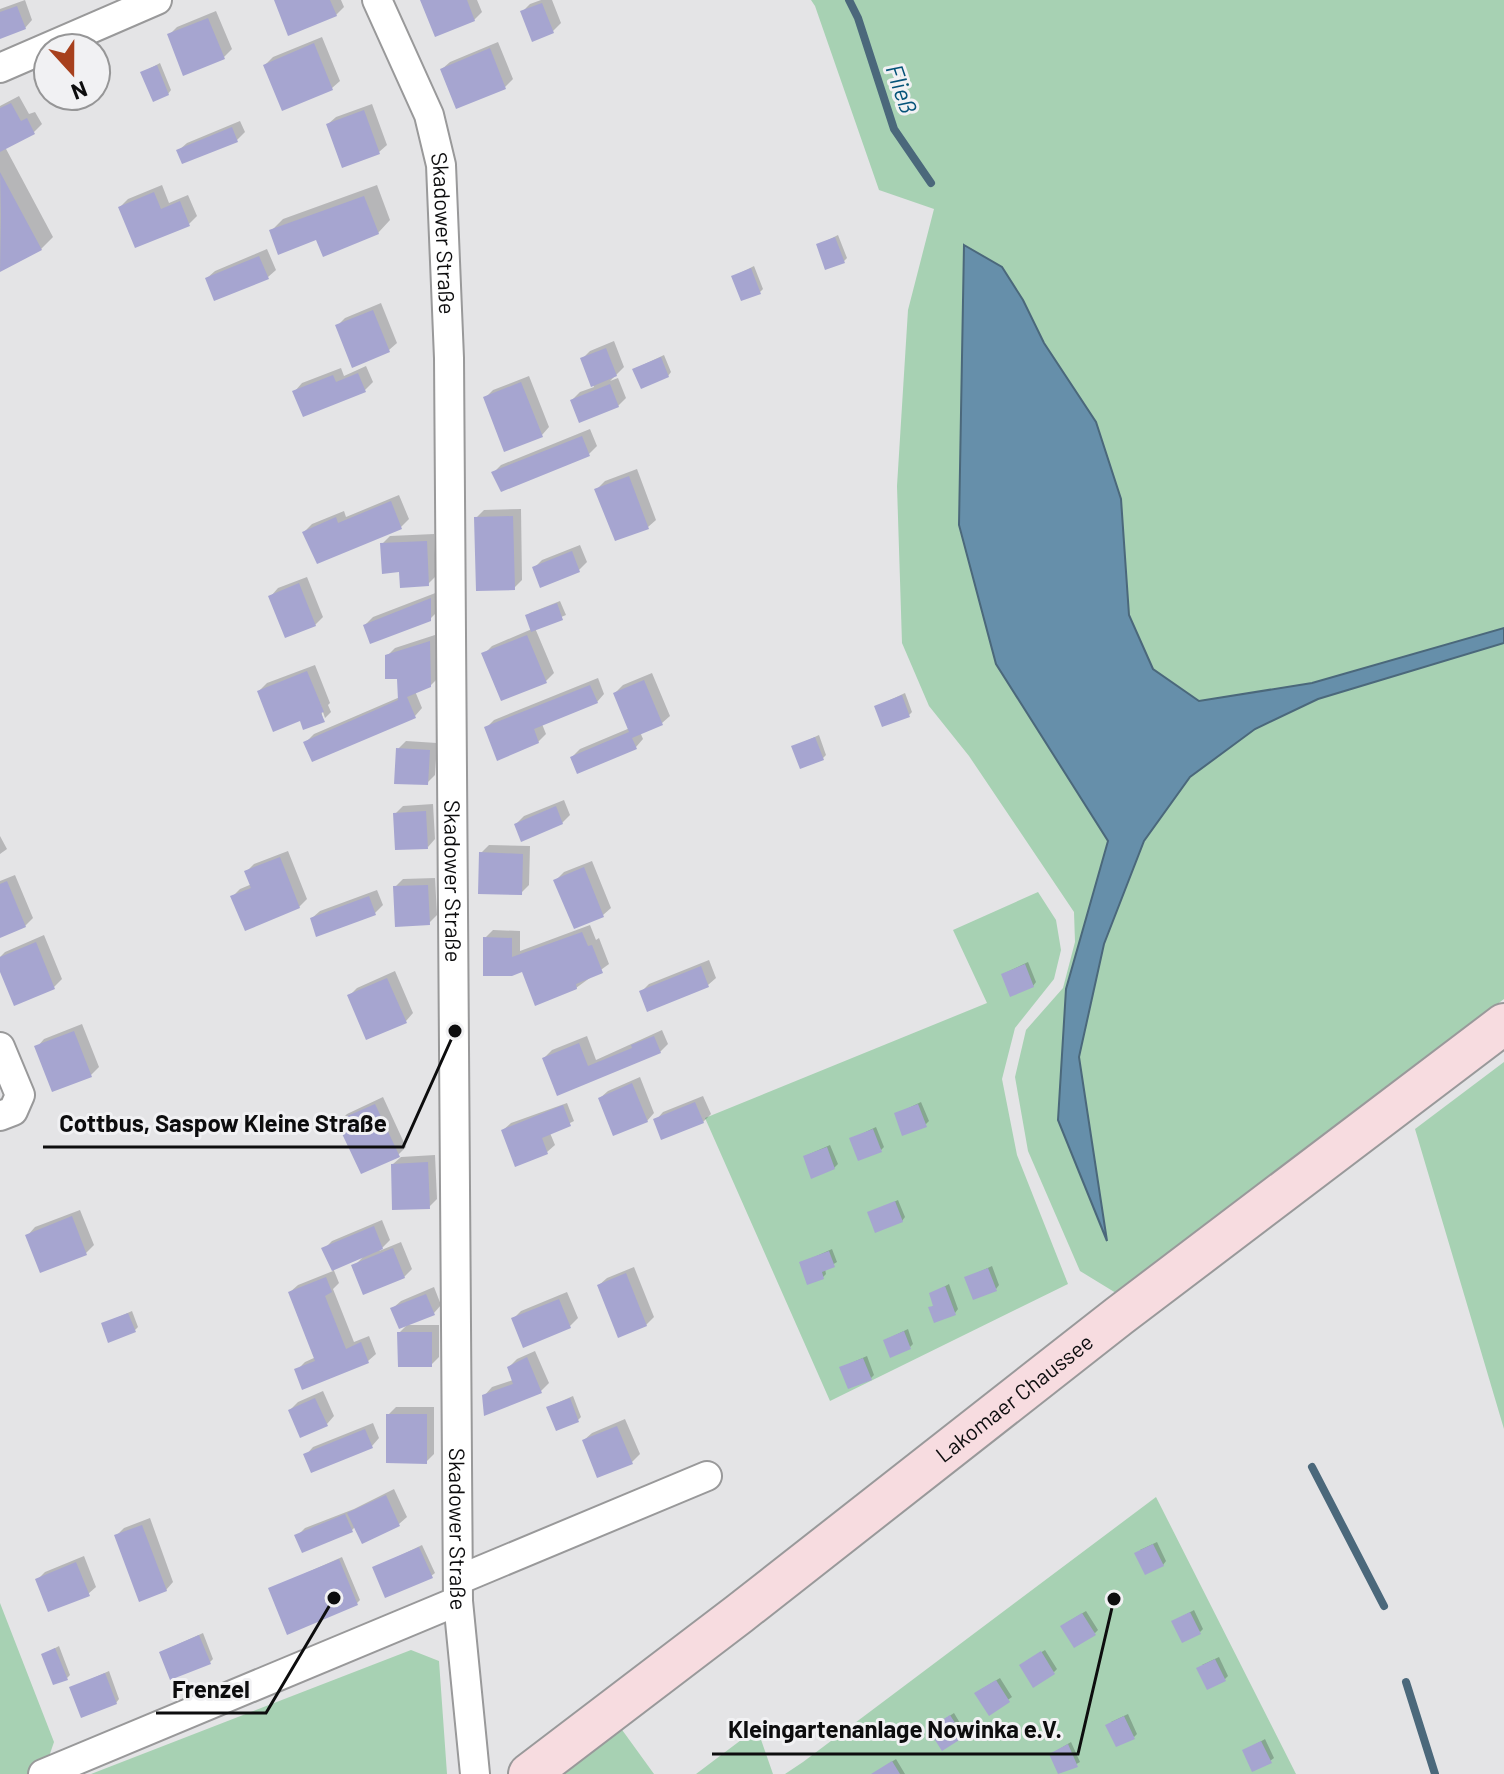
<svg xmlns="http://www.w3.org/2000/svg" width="1504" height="1774" viewBox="0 0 1504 1774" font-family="Barlow,sans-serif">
<rect width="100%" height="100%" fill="#e4e4e6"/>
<path fill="#a7d1b3" d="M811,0H1504V999L1116,1293L1080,1271L1028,1151L1015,1077L1026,1030L1063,988L1075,942L1074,912L969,756L929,706L902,643L897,486L908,310L934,209L879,190L815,6Z
M1038,892L1056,920L1061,950L1054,979L1015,1028L1002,1079L1017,1155L1068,1284L830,1401L705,1118L987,1003L953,930Z
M1504,1062V1429L1415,1129Z
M1156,1497L1296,1774H785L803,1762Z
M0,1603L54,1742L43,1774H0Z
M411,1650L439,1661L447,1774H91Z
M620,1727L654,1774H553Z
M757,1728L773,1774H696Z"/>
<path fill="#668faa" stroke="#4b687b" stroke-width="2" d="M964,245L1002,267L1023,300L1044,343L1096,422L1121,499L1129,615L1153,669L1199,701L1312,683L1504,628V643L1318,699L1255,729L1190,777L1144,841L1104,944L1079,1057L1107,1241L1058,1120L1066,989L1108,841L996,664L959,525Z"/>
<path fill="#0003" d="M25,0L32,20L25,28L0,37V9Z
M277,0H341L344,7L336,15Z
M422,0H477L482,12L474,20Z
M541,0H552L561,23L553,31L522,12L530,4Z
M216,11L232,49L224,57L169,35L177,27Z
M322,37L340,81L332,88L265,65L273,57Z
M498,42L513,79L505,87L458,107L442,69L450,62Z
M160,63L171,90L168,94L143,72Z
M19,96L29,114L35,112L42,124L34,132L5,147L53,237L41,249L0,270V106Z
M372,104L387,145L379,152L328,124L336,117Z
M240,121L245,132L237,140L184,162L179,150L187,143Z
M162,185L169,203L188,195L197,216L189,224L120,207L128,199Z
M377,185L390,220L378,233L317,238L271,231L283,219Z
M838,235L847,258L844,261L818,245Z
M267,249L276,270L268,277L207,278L215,271Z
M754,266L763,289L759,293L734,276Z
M381,303L397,343L389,350L337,326L345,318Z
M614,341L624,367L610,381L618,378L626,398L618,406L572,400L580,392L594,387L582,359L590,351Z
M664,355L671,372L668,376L634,369Z
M366,366L373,382L365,390L295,391L302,383L341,368L344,376Z
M529,376L549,427L542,435L485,398L493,390Z
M590,429L597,446L589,454L494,472L501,465Z
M637,469L656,520L648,527L597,489L605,481Z
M399,495L409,519L401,527L304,532L312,524L344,511L346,517Z
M521,509L522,580L514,588L476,518L484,510Z
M434,534L436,576L428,584L401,570L382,544L390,536Z
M580,545L587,562L579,570L534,568L542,560Z
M307,577L323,617L315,625L271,596L278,588Z
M438,592V611L430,619L365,625L373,617Z
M560,601L566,615L535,628L554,673L546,681L484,654L492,646L532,629L527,616L530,613Z
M438,634L439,677L430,686L415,691L422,708L415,716L306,742L314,734L400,697L399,677L387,656L395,648Z
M315,665L330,703L328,705L331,712L325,718L320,703L323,720L301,719L259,691L267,683Z
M652,673L670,716L662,723L640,732L643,739L636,747L572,757L580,749L630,728L615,693L623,685Z
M598,678L604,694L597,702L542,724L546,734L538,742L486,728L494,720Z
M905,693L912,712L909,715L877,706Z
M819,735L826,755L823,758L793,747Z
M406,741L437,743L435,775L427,783L398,749Z
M564,800L570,815L562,823L516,824L524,816Z
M433,804L435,839L428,847L395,814L403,806Z
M0,836L7,849L0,854Z
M489,845L530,846L529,885L521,893L481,853Z
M288,851L307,899L299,907L232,897L240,889L252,884L246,872L254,864Z
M592,861L611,908L603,915L556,880L564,872Z
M15,875L33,918L25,926L0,936V881Z
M435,878L437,915L429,923L395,887L403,879Z
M377,890L383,905L375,913L312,918L320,911Z
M590,925L596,940L599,938L609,964L576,988L523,970L485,938L493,930L520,931V951Z
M44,935L62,979L54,987L0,967V957L5,952Z
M709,960L716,978L708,985L641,992L649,984Z
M1028,962L1036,982L1033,986L1003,974Z
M395,971L413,1013L406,1021L349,996L357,988Z
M82,1024L99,1067L91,1075L37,1047L44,1039Z
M662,1030L668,1044L660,1052L558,1093L544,1058L552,1050L587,1036L596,1060Z
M640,1077L654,1113L647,1121L600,1098L608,1091Z
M703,1096L711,1114L703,1122L656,1120L663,1112Z
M383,1097L406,1147L398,1155L339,1122L347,1114Z
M921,1102L929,1121L925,1125L896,1114Z
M567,1103L574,1121L550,1133L555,1145L547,1152L503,1130L511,1123Z
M876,1127L884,1147L881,1150L851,1139Z
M830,1145L838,1164L834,1168L805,1156Z
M435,1155L437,1199L429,1207L393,1164L401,1157Z
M898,1200L905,1217L902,1221L870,1213Z
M80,1210L94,1245L86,1253L28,1235L35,1227Z
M382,1220L390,1240L379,1251L401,1242L412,1269L404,1277L354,1266L364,1256L333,1268L339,1283L333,1289L354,1342L369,1336L376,1354L368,1361L297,1370L305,1362L316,1357L290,1292L298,1285L333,1271L324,1249L332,1241Z
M832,1249L837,1262L825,1269L826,1274L823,1277L801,1263Z
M992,1266L999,1285L996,1289L966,1278Z
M634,1267L654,1317L646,1325L599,1285L607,1278Z
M949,1284L958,1309L955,1313L931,1308L935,1304L931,1294Z
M434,1287L441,1305L434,1313L393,1308L401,1301Z
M567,1292L578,1318L570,1326L513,1319L521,1311Z
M132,1311L138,1327L135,1330L103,1324Z
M407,1325H439V1357L431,1365L399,1333Z
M908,1329L913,1344L910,1347L885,1340Z
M535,1351L549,1383L541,1391L484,1396L492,1387L513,1380L509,1367L517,1359Z
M867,1356L874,1375L871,1378L842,1367Z
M323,1391L334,1416L327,1424L290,1410L298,1402Z
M573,1396L581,1417L578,1420L548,1407Z
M396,1407H434V1454L426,1462L388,1415Z
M625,1419L640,1454L632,1462L584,1440L592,1433Z
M373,1423L379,1438L372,1446L306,1455L313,1447Z
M394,1489L407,1517L399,1524L356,1526L352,1530L297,1536L305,1528L354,1509Z
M150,1518L173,1582L166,1590L116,1536L124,1528Z
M1157,1542L1166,1561L1163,1565L1140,1550Z
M422,1545L435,1573L431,1576L374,1568Z
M84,1556L96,1587L88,1594L37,1580L45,1572Z
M342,1557L360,1600L357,1603L270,1589Z
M1194,1610L1203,1629L1200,1632L1174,1621Z
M1086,1611L1098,1630L1095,1633L1066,1623Z
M203,1633L213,1659L210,1662L161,1652Z
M59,1646L70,1675L67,1678L44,1654Z
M1045,1650L1057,1669L1054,1672L1025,1662Z
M1219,1657L1228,1676L1224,1680L1202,1665Z
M109,1671L119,1699L116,1703L71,1688Z
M1000,1678L1012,1697L989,1713L980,1690Z
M954,1713L966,1733L963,1736L934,1726Z
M1128,1714L1137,1734L1134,1737L1111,1722Z
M1265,1739L1274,1758L1270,1761L1244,1751Z
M1071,1742L1080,1762L1060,1773L1051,1754Z
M896,1759L905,1774H874L876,1772Z"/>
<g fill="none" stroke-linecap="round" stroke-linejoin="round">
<path stroke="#4b687b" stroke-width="8" d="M849,0L858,18L894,129L931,183
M1312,1467L1384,1606
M1406,1682L1435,1774"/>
</g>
<path fill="#a6a5d0" d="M274,0H330L337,16L288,36Z
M420,0H467L475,21L435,37Z
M542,3L554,33L532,42L520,11Z
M17,6L26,29L0,39V12Z
M208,18L225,59L183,76L167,34Z
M314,43L333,90L282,111L263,65Z
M490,48L506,89L456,109L440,69Z
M157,65L169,95L153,102L140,72Z
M11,103L21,121L27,118L35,134L0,152V108Z
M364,110L380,154L342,168L326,124Z
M232,127L238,142L182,164L176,150Z
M0,172L42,250L0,272L1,216Z
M154,192L161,209L180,201L190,226L135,248L118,207Z
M364,196L379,234L323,257L316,240L278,255L269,230Z
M835,237L845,263L825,270L816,244Z
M259,256L269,279L214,301L205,278Z
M751,268L761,294L741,301L731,276Z
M373,310L390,352L352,368L335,325Z
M606,348L617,376L591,387L580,358Z
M661,357L669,377L641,389L632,369Z
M358,373L366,392L303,417L292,391L333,375L336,382Z
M521,382L543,437L504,452L483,397Z
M610,384L619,407L579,423L570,400Z
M582,436L590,456L501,492L491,472Z
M629,476L649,529L615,541L594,489Z
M391,501L402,529L317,564L302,532L336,517L338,523Z
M513,516L515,590L476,591L474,517Z
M427,541L429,586L400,588L399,572L382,574L380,543Z
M572,551L580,572L540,588L532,567Z
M299,583L316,626L285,638L268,596Z
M431,598V621L370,644L363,625Z
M557,603L563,620L531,632L525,615Z
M527,635L547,683L501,701L481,653Z
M430,641L431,687L407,697L416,718L312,762L303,742L398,700L397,679H385V655Z
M307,671L324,712L321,713L325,722L303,730L300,721L273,732L257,691Z
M644,680L663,725L632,738L637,749L577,774L570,757L629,732L613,693Z
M590,685L598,703L534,729L539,743L497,761L484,727Z
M902,695L910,717L882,727L874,706Z
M815,737L824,760L800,769L791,746Z
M396,748L430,750L428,785L394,784Z
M556,806L563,824L521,842L514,824Z
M426,811L428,849L395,850L393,813Z
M479,852L523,854L522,895L478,894Z
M280,857L300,908L245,931L230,896L251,888L244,871Z
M584,867L604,917L574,929L553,880Z
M7,881L26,927L0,938V884Z
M428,885L430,925L395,927L393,886Z
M369,896L376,915L316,937L310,918Z
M582,932L588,946L592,945L603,973L576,984L577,989L535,1006L522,972L512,976H483V937L512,938V957Z
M36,942L55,989L14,1006L0,972V957Z
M1025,964L1034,987L1010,997L1001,974Z
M701,966L709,987L647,1012L639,991Z
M387,978L407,1023L366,1040L347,995Z
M74,1031L92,1077L52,1092L34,1046Z
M654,1036L661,1053L557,1096L542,1058L579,1043L588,1066L632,1048L631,1045Z
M632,1083L648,1122L613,1136L598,1098Z
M695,1102L704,1123L661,1140L653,1119Z
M375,1104L400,1157L361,1174L336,1121Z
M918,1104L927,1127L902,1136L894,1113Z
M563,1105L571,1126L542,1138L548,1154L515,1167L501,1130Z
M873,1129L882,1152L858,1161L849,1138Z
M827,1147L835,1169L811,1179L803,1156Z
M428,1162L430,1209L392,1210L391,1164Z
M895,1201L903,1222L875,1233L867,1212Z
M72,1216L87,1255L40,1273L25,1235Z
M374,1226L383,1249L332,1271L321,1248Z
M393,1248L405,1278L363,1295L351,1265Z
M829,1251L835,1267L822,1272L824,1279L807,1285L799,1262Z
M988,1268L997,1291L973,1300L964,1277Z
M626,1273L647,1326L618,1338L597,1285Z
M326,1277L332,1292L325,1296L346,1349L361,1342L369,1363L302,1390L294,1369L315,1361L288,1292Z
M945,1286L956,1315L934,1323L928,1307L933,1306L929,1293Z
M426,1294L435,1315L399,1329L390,1308Z
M559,1299L571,1328L523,1348L511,1318Z
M128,1313L136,1332L108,1343L101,1323Z
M904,1331L911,1349L890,1358L883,1340Z
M397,1332H432V1367H398Z
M527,1357L542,1393L484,1416L482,1395L513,1384L507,1367Z
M863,1358L872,1380L848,1389L839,1367Z
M315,1398L328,1426L300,1438L288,1410Z
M570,1398L579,1422L556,1431L546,1407Z
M386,1414H427V1464L386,1463Z
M617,1426L633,1464L597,1478L582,1440Z
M365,1429L373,1448L311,1473L303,1454Z
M386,1495L400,1526L362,1544L347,1513Z
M345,1514L353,1532L302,1553L294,1535Z
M142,1525L167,1591L139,1602L114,1535Z
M1153,1544L1164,1566L1145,1575L1134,1553Z
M419,1547L433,1578L385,1598L372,1567Z
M339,1559L358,1605L287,1635L268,1588Z
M76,1562L90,1596L48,1612L35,1579Z
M1190,1612L1201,1634L1182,1643L1171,1621Z
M1082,1613L1096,1635L1074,1648L1060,1626Z
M199,1635L211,1664L170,1680L159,1652Z
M55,1648L68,1680L53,1685L41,1654Z
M1041,1651L1055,1674L1033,1688L1019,1665Z
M1215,1659L1226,1681L1207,1690L1196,1668Z
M105,1673L117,1704L81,1718L69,1687Z
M996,1680L1010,1702L989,1716L974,1693Z
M950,1715L964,1737L942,1751L928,1729Z
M1124,1716L1135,1739L1116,1747L1105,1725Z
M1261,1741L1272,1763L1252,1772L1242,1750Z
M1068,1744L1078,1767L1058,1774L1049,1754Z
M892,1761L900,1774H871Z"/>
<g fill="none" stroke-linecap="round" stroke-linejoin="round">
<g stroke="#99999a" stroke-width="32">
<g id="street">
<path id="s1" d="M377,0L429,115L441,165L449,358L458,1601L475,1774"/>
<path d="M0,68L157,0"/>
<path d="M0,1047L20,1095L13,1111L0,1116"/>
<path d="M458,1580L707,1476"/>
<path d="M43,1774L458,1601"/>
</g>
</g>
<g stroke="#99999a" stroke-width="44">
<g id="secondary">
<path id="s2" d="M529,1774L739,1614L1119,1316L1504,1024"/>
</g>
</g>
<use href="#street" stroke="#fff" stroke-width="28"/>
<use href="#secondary" stroke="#f7dce0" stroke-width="40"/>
</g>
<g text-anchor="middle" stroke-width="6" stroke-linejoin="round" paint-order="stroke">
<g font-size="22" fill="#0d0d0e" stroke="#f1f1f3">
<text dy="8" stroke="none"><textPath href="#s1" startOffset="246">Skadower Straße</textPath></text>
<text dy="8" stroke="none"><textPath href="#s1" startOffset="894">Skadower Straße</textPath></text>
<text dy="8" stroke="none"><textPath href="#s2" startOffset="614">Lakomaer Chaussee</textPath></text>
<text dy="8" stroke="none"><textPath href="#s1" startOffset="1542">Skadower Straße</textPath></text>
</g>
<g font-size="24" font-style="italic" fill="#055379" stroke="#f1f1f3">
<text transform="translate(901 89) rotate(71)" y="8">Fließ</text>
</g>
</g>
<path fill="none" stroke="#0d0d0e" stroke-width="3" d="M455 1031L403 1147H43M334 1598L266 1713H156M1114 1599L1078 1754H712"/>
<g fill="#0d0d0e" stroke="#f1f1f3" stroke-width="3">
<circle cx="455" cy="1031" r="8"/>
<circle cx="334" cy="1598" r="8"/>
<circle cx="1114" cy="1599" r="8"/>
</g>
<g font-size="24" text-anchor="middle" font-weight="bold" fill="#0d0d0e" stroke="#f1f1f3" stroke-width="6" stroke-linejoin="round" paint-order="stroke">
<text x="223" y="1132">Cottbus, Saspow Kleine Straße</text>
<text x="211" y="1698">Frenzel</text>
<text x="895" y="1738">Kleingartenanlage Nowinka e.V.</text>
</g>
<g transform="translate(72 72) rotate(159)"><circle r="38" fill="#f1f1f3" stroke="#969697" stroke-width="2"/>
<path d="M0-6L14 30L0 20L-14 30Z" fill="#a7401d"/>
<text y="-12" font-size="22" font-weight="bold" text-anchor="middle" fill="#0d0d0e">N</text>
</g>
</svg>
